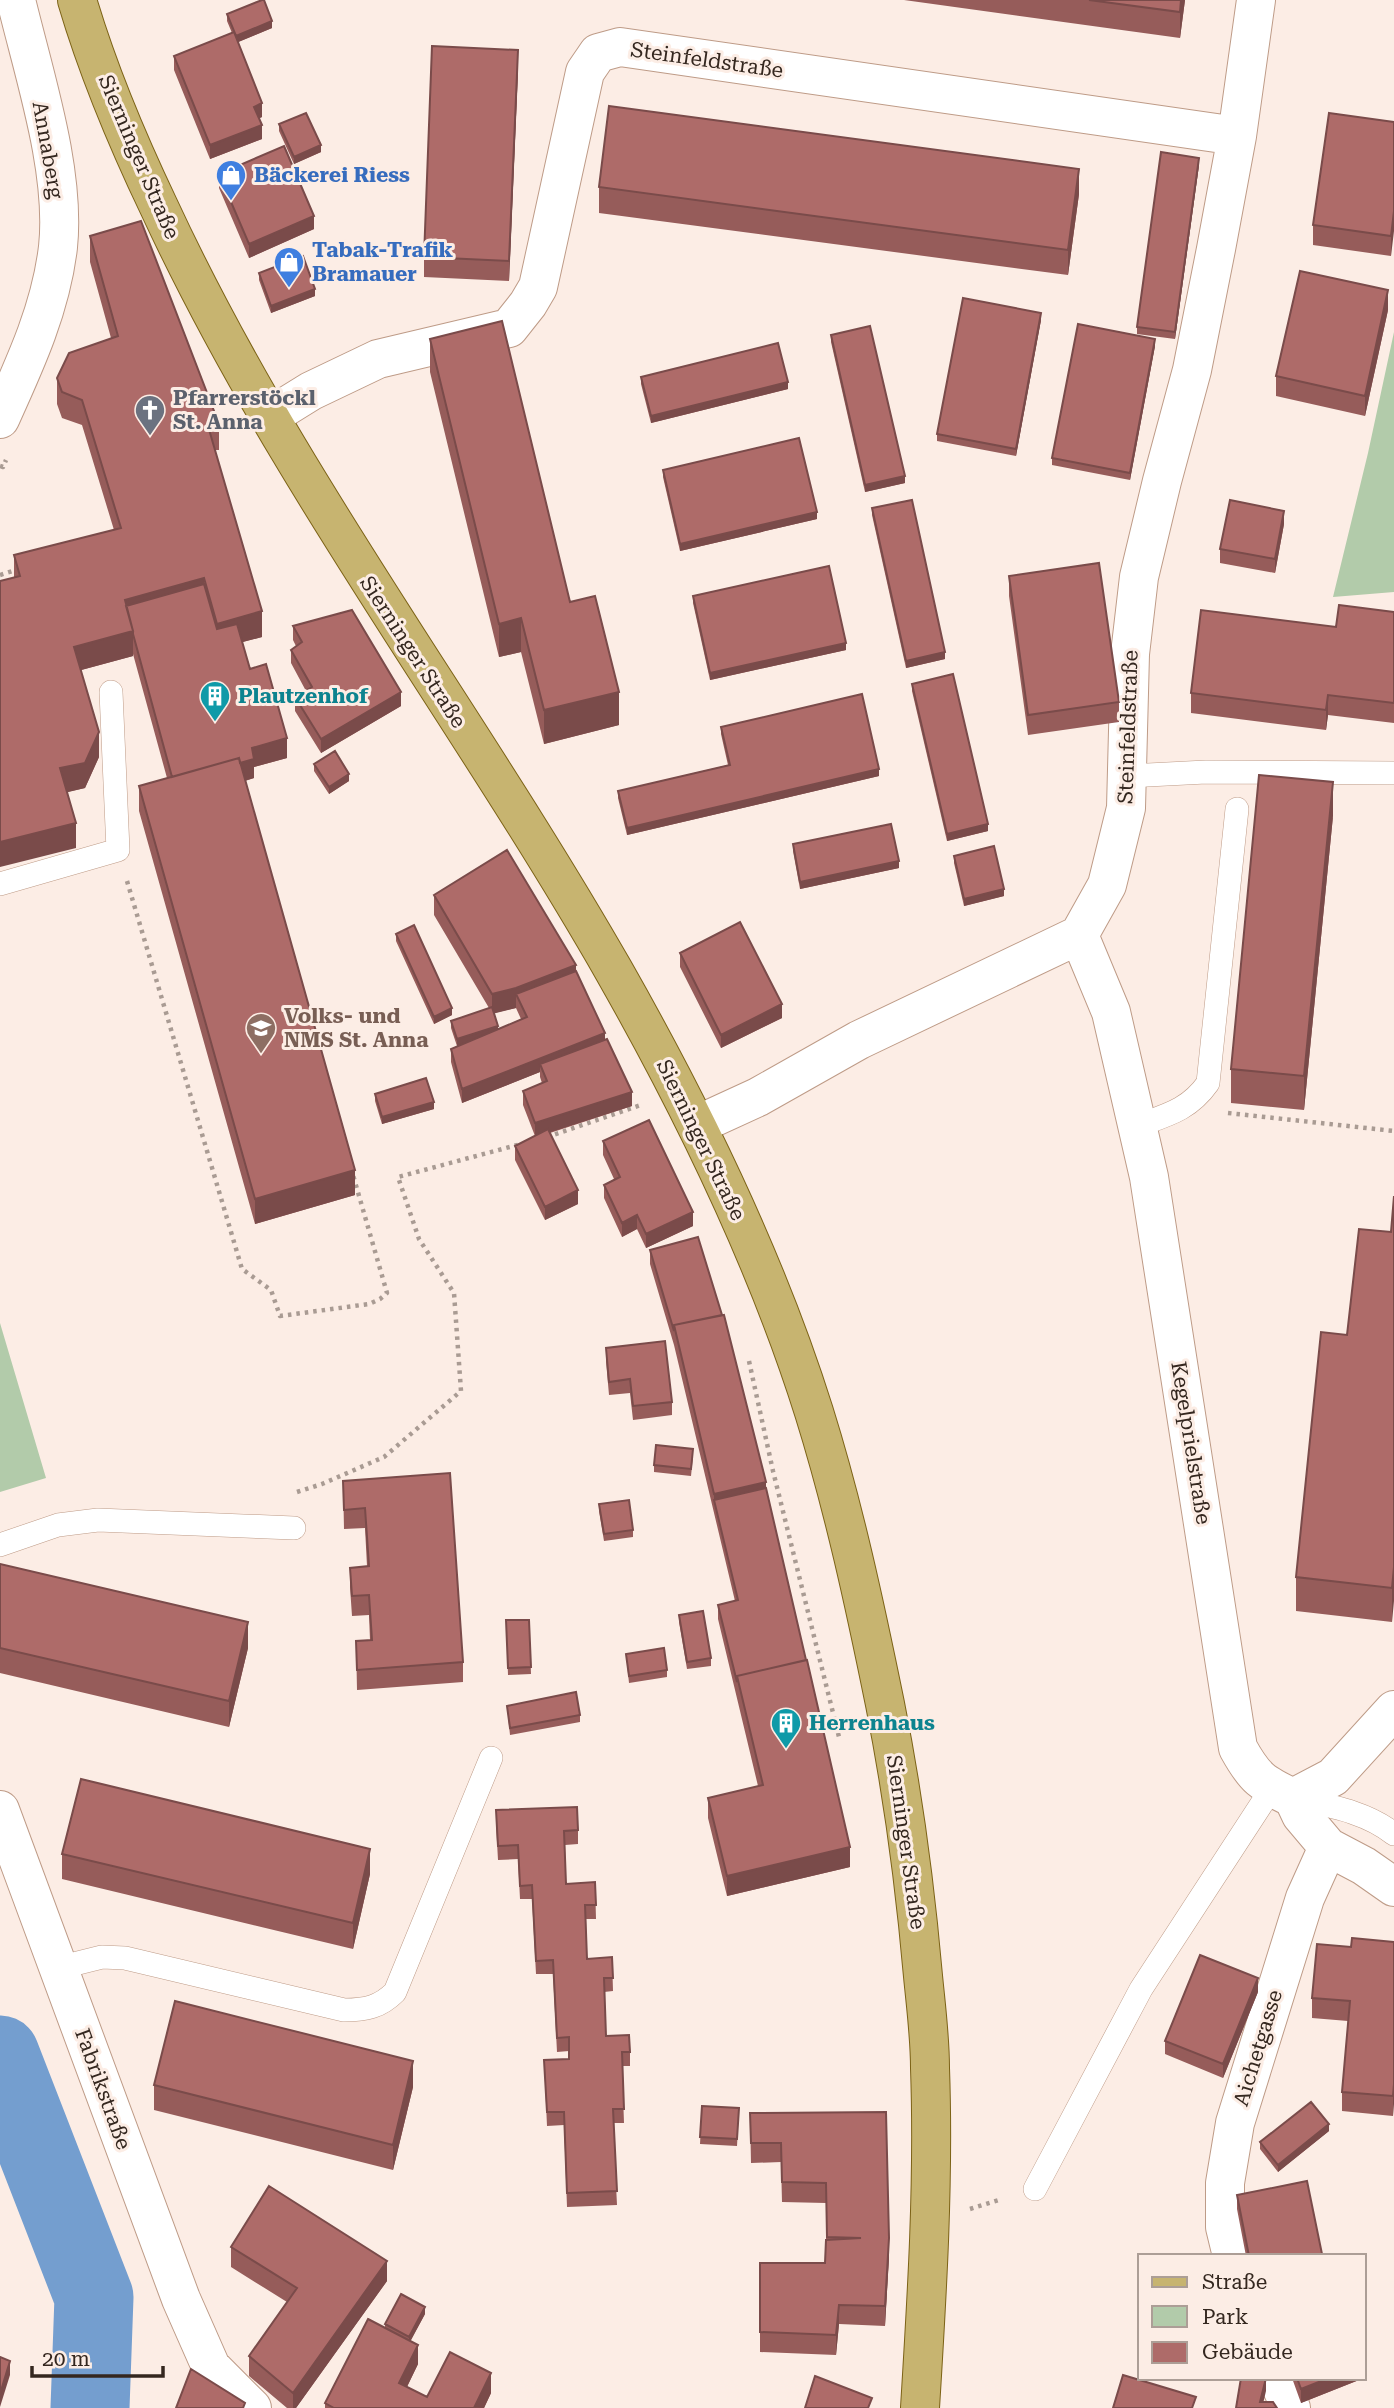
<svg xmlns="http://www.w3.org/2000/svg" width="1394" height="2408" viewBox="0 0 1394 2408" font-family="'Roboto Serif',serif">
<rect width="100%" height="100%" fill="#fcede5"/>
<path fill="#b2cbaa" d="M1394,332V592L1333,597L1368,453Z
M0,1323L46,1478L0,1492Z"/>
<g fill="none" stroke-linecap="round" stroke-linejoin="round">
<path stroke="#749ecf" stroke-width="79" d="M0,2055L94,2297L90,2408"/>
<g stroke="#be9b87" stroke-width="24">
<path id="lane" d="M1128,776L1206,772L1394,773
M0,884L118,850L111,692
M1137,1126C1167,1115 1189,1110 1208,1083L1237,809
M0,1545L58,1525L98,1520L294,1528
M1293,1798C1329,1806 1365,1811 1394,1834
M58,1968L102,1957L125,1958L344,2010C366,2010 380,2007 395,1992L491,1758
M1035,2189L1141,1989L1272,1788"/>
</g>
<g stroke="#be9b87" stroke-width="40">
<path id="street" d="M269,417L311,391L378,359L509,328L528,304L538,287L585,72L598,53L620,47L1237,136
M0,419C25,364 51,308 58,247C66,171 34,75 16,0
M1079,935L1111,1012L1149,1177L1238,1748C1255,1779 1262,1783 1293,1798
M697,1125L758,1097L859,1040L1079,935L1107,885L1126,808L1130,654L1139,577L1162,481L1192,370L1216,249L1237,136L1256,0
M1293,1798L1301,1815L1328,1847L1364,1866L1394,1887
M1293,1798L1333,1777L1394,1710
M0,1810L181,2299L211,2367L252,2408
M1232,2256L1225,2227V2183L1235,2123L1305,1898L1328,1847
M1277,2378L1291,2408"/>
</g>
<g stroke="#7c6216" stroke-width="40">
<path id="primary" d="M77,0C98,71 127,140 159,207C284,477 467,714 614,971C693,1110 766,1259 814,1412C844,1508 865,1606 885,1704C903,1794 915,1885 923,1976C926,2007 930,2037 930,2068C934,2181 927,2295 920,2408"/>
</g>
<path stroke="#a99b93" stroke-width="4.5" stroke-dasharray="3.5 5" stroke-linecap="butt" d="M0,466L3,467L6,460
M0,575L19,569
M127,881L242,1269L271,1290L280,1316L369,1304L380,1299L387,1293L353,1175
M1228,1113L1394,1131
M547,1137L641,1105
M749,1361L773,1471L840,1741
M297,1492L322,1484L384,1457L461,1391L454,1293L419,1239L398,1177L521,1144
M970,2209L1002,2199"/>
<use href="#lane" stroke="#fff" stroke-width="23"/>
<use href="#street" stroke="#fff" stroke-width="38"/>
<use href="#primary" stroke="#c7b470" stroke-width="38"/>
</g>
<path fill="#965c5a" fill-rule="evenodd" d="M904,0H1185L1180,38Z
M227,14L272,28L238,42L262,117L259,118L262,139L210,159L174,70V56L232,33L227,21Z
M518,70L509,281L424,277V257Z
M1394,122L1391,256L1313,245V225Z
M279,124L321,152L294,164L279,131Z
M1199,165L1175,339L1137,334V327Z
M219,174L314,229L249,258L219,188Z
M599,187L1079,194L1068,275L599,213Z
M90,236L219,424V450H215L262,637L242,642L250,669L287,758L254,767V778L245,781L355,1195L255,1224L139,811V786L167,778L133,654V656L81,670L99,757L85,788L67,792L76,848L14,577V555L114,530L82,425L62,418L57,404V378L111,338L90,262Z
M259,273L315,296L271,313L259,280Z
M1388,310L1365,416L1276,396V376Z
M1041,320L1016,456L937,441V434Z
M831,335L905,483L865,492L831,342Z
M430,339L570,602L619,725L544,744L521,652L499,657L430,372Z
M1155,346L1130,480L1052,465V458Z
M641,377L788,389L651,423L641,384Z
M663,470L817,519L680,551L663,477Z
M872,508L945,659L906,668L872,515Z
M1284,524L1275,573L1220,563V549Z
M1009,576L1119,702V722L1028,735L1009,596Z
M693,596L846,650L710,680L693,603Z
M1394,612V723L1328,715L1326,730L1191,713V693L1336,627Z
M293,626L401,706L321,753L295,711V697L306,691L291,663V650L296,646L293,640Z
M912,684L988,831L947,841L912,691Z
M721,727L879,776L627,835L618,798V791L728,765L721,734Z
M314,764L349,781L329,794L314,771Z
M1333,816L1304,1110L1231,1103V1069Z
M793,844L899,868L800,889L793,851Z
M954,856L1004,896L964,906L954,863Z
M434,895L576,971L605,1040L632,1106L550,1133L578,1204L545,1220L515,1160V1146L535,1136L523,1105V1091L542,1083L540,1077V1072L462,1103L451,1062V1049L457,1046L451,1028V1021L489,1008L434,915ZM516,1008L521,1019L498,1029L494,1013Z
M396,934L452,1015L434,1024L396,941Z
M680,953L782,1018L721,1048L680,967Z
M375,1094L434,1109L382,1124L375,1101Z
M603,1141L693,1226L646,1248L637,1229L622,1237L604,1198V1185L614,1179L603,1155Z
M1394,1196L1392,1622L1296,1611V1577L1347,1335L1391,1232Z
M650,1250L766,1488L850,1867L727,1896L708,1818V1798L758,1786L718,1619V1605L735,1601L674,1345L650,1264Z
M606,1348L672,1402V1415L633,1420L630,1393L609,1395L606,1361Z
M693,1456L691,1476L654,1472V1465Z
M450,1473L463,1662V1682L357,1690L356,1641L370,1640L369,1615L352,1616L350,1587V1568L367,1566L365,1528L344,1529L343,1481Z
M599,1504L633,1530V1537L604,1541L599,1511Z
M0,1564L248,1648L229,1727L0,1673Z
M679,1615L711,1658V1666L687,1669L679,1622Z
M506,1620H529L531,1674L508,1675Z
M626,1654L667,1670V1677L629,1683Z
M507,1706L580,1715V1722L510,1735Z
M496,1824L578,1830V1844L565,1845L566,1884L595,1882L596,1919H586L587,1959L612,1957L613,1991L604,1992L606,2036L630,2052V2066H622L624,2123H613L617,2205L567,2207L564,2125L547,2126L544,2060L569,2059V2051L557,2052L553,1974H536L532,1899H520L518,1859L498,1860Z
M62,1854L370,1874L353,1949L62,1879Z
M1394,1942L1393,2116L1342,2111V2092L1348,2021L1312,2018V1998L1351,1947Z
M1258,1992L1223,2078L1165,2054V2041Z
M154,2085L413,2087L393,2170L154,2110Z
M702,2106L739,2108L737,2146L700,2144Z
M886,2112L889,2257L885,2326L839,2324L836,2355L760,2352V2263H825L826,2240V2203L782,2202L781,2162L751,2163L750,2113Z
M1329,2131L1278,2172L1260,2149V2142Z
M1307,2181L1322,2256H1246L1237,2209V2195Z
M231,2247L387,2281L296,2408H287L249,2376V2356L287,2302L231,2267Z
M425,2314L410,2341L418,2364L407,2387L427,2397L491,2393L484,2408H325V2403L385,2328V2324Z
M1292,2378H1364L1301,2403Z"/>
<path fill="#7a4b4a" d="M1181,0H1185L1180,38V12Z
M272,21V28L236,43V36Z
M518,50V70L509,281V261Z
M262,103V117L254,121V107Z
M262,125V139L210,159V145Z
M321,145V152L294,164V157Z
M1199,158V165L1175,339V332Z
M1079,169V194L1068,275V250Z
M1394,211V231L1391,256V236Z
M314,216V229L249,258V244Z
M315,289V296L271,313V306Z
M1388,290V310L1365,416V396Z
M1041,313V320L1016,456V449Z
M1155,339V346L1130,480V473Z
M788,382V389L651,423V416Z
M905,476V483L865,492V485Z
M1284,511V524L1275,573V559Z
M817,512V519L680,551V544Z
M204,578V603L130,624L125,600Z
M262,611V637L217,649V624Z
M521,618V652L499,657V624Z
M133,631V656L74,672V647Z
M846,643V650L710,680V673Z
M945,652V659L906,668V661Z
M401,692V706L321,753V739Z
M619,692V725L544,744V710Z
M1328,695V715L1326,730V710Z
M99,732V757L85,788L60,794V768Z
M287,738V758L254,767V778L174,802L252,748Z
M879,769V776L627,835V828Z
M349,774V781L329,794V787Z
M1333,782V816L1304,1110V1076Z
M76,823V848L0,867V842Z
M988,824V831L947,841V834Z
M899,861V868L800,889V882Z
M1004,889V896L964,906V899Z
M576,965V985L516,994V1008L492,1014V994Z
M782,1004V1018L721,1048V1035Z
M452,1008V1015L434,1024V1017Z
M498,1026V1033L457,1046V1039Z
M605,1033V1047L540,1064V1072L462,1103V1089Z
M632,1092V1106L535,1137V1123Z
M434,1102V1109L382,1124V1117Z
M355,1170V1195L255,1224V1199Z
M578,1190V1204L545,1220V1207Z
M693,1212V1226L646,1248V1234Z
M637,1215V1229L622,1237V1223Z
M766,1482V1501L714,1500V1494Z
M1394,1567V1601L1392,1622V1588Z
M248,1622V1648L229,1727V1701Z
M850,1847V1867L727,1896V1876Z
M370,1849V1874L353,1949V1923Z
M1258,1978V1992L1223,2078V2064Z
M413,2061V2087L393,2170V2145Z
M1394,2084V2104L1393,2116V2096Z
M1329,2124V2131L1278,2172V2165Z
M889,2238V2257L885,2326V2306Z
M387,2261V2281L296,2408H293V2393Z
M839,2305V2324L836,2355V2335Z
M425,2307V2314L409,2344V2337Z
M418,2345V2364L399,2403V2383Z
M10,2361V2375L0,2407V2394Z
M491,2373V2393L484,2408H474Z
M1266,2378V2391L1262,2408L1260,2402Z
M1329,2378H1364L1301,2403V2389Z"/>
<path fill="#ae6b69" stroke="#7a4b4a" stroke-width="2" d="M262,0H264L272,21L236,36L227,14Z
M1089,0H1181L1180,12Z
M234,32L262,103L254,107L262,125L210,145L174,56Z
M432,46L518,50L509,261L424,257Z
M609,106L1079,169L1068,250L599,187Z
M306,113L321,145L294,157L279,124Z
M1329,113L1394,122V211L1391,236L1313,225Z
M284,146L314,216L249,244L219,174Z
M1161,152L1199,158L1175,332L1137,327Z
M141,221L219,424L208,426L262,611L217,624L204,578L125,600L133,631L74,647L99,732L85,763L60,768L76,823L0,842V581L20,576L14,555L121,528L82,400L62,392L57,378L69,353L118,336L90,236Z
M303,256L315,289L271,306L259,273Z
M1300,271L1388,290L1365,396L1276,376Z
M963,298L1041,313L1016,449L937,434Z
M502,321L570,602L595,596L619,692L544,710L521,618L499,624L430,339Z
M1078,324L1155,339L1130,473L1052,458Z
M870,326L905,476L865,485L831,335Z
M778,343L788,382L651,416L641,377Z
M799,438L817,512L680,544L663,470Z
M912,500L945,652L906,661L872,508Z
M1230,500L1284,511L1275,559L1220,549Z
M1099,563L1119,702L1028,715L1009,576Z
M829,566L846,643L710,673L693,596Z
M204,584L217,629L237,624L250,669L266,664L287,738L252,748L254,759L240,763L239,758L172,777L133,634V631L126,606Z
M1339,605L1394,612V703L1328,695L1326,710L1191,693L1201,610L1336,627Z
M352,610L401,692L321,739L295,697L312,687L291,650L302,642L293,626Z
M953,674L988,824L947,834L912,684Z
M862,694L879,769L627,828L618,791L730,765L721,727Z
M335,751L349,774L329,787L314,764Z
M239,758L355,1170L255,1199L139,786Z
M1259,775L1333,782L1304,1076L1231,1069Z
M891,824L899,861L800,882L793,844Z
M994,846L1004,889L964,899L954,856Z
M507,850L576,965L516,988L492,994L434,895Z
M740,922L782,1004L721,1035L680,953Z
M414,925L452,1008L434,1017L396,934Z
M576,971L605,1033L462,1089L451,1049L527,1017L516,994Z
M492,1007L498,1026L457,1039L451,1021Z
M607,1039L632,1092L535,1123L523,1091L547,1081L540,1064Z
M426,1078L434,1102L382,1117L375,1094Z
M649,1120L693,1212L646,1234L637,1215L622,1223L604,1185L620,1177L603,1141Z
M548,1129L578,1190L545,1207L515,1146Z
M1394,1196V1567L1392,1588L1296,1577L1321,1332L1347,1335L1359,1229L1391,1232Z
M698,1237L722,1315L674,1325V1331L650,1250Z
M724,1315L766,1482L714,1494L674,1325Z
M665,1341L672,1402L633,1406L630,1379L609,1382L606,1348Z
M656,1445L693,1449L691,1469L654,1465Z
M450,1473L463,1662L357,1670L356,1641L372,1640L369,1595L352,1596L350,1568L369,1566L365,1508L344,1510L343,1481Z
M766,1488L806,1660L737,1676V1682L718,1605L738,1600L714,1500Z
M629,1500L633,1530L604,1534L599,1504Z
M0,1564L248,1622L229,1701L0,1648Z
M703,1611L711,1658L687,1662L679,1615Z
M506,1620H529L531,1667L508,1668Z
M664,1648L667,1670L629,1676L626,1654Z
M807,1660L850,1847L727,1876L708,1798L763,1785L737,1676Z
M576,1692L580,1715L510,1728L507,1706Z
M81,1779L370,1849L353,1923L62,1854Z
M577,1807L578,1830L564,1831L566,1884L595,1882L596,1905H585L587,1959L612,1957L613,1978H604L606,2036L629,2035L630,2052H622L624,2109H613L617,2191L567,2193L564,2112H547L544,2060L569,2059V2037L557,2038L553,1960L536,1961L532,1885L520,1886L518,1845L498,1846L496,1810Z
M1352,1938L1394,1942V2084L1393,2096L1342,2092L1350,2001L1312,1998L1317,1944L1351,1947Z
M1200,1955L1258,1978L1223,2064L1165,2041Z
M175,2001L413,2061L393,2145L154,2085Z
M1311,2102L1329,2124L1278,2165L1260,2142Z
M702,2106L739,2108L737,2139L700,2137Z
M886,2112L889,2238L885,2306L839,2305L836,2335L760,2332V2263H825L826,2240L861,2238L827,2237L826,2183L782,2182L781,2143H751L750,2113Z
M1307,2181L1322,2254L1314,2256H1249L1237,2195Z
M269,2186L387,2261L293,2393L249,2356L297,2288L231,2247Z
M401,2294L425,2307L409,2337L385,2324Z
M368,2319L418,2345L399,2383L427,2397L450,2352L491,2373L474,2408H334L325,2403Z
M0,2357L10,2361L0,2394Z
M191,2369L245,2403L243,2408H176Z
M1123,2375L1196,2397L1192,2408H1113Z
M815,2376L872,2398L868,2408H805Z
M1241,2378H1266L1260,2402H1273L1277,2408H1236Z
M1297,2378H1329L1301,2389Z"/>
<defs>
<g id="shop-pin" transform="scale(1.575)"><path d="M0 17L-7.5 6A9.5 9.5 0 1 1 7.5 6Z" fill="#3f7fe0" stroke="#fcede5"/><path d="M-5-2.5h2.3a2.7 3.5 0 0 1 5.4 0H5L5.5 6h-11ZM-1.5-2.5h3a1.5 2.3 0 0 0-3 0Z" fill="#fff"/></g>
<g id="church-pin" transform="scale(1.575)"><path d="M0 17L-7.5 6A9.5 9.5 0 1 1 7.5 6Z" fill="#6b7280" stroke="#fcede5"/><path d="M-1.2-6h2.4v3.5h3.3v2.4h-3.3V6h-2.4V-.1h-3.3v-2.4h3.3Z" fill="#fff"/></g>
<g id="building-pin" transform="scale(1.575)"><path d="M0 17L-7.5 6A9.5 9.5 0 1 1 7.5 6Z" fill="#0f9aa8" stroke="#fcede5"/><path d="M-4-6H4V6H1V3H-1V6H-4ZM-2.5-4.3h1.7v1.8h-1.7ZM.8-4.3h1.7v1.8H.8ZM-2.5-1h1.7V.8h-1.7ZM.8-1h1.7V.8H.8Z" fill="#fff"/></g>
<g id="school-pin" transform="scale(1.575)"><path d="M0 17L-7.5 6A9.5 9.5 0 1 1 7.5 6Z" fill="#8d6e63" stroke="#fcede5"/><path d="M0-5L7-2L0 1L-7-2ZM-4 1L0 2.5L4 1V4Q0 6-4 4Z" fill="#fff"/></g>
</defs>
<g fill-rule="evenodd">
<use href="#shop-pin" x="231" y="175"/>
<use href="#shop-pin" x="289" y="262"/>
<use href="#church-pin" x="150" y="410"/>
<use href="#building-pin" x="215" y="696"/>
<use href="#school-pin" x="261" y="1028"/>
<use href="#building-pin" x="786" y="1723"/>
</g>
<g text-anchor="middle" stroke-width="6" stroke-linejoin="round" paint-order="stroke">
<g font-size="21" fill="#34271f" stroke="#fcede5">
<text transform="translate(707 60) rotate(8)" y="7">Steinfeldstraße</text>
<text transform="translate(48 150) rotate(80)" y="7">Annaberg</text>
<text transform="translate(139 157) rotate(67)" y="7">Sierninger Straße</text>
<text transform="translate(413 652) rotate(57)" y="7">Sierninger Straße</text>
<text transform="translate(1128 727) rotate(-88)" y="7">Steinfeldstraße</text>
<text transform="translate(701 1140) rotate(64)" y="7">Sierninger Straße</text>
<text transform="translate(1191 1443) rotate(81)" y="7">Kegelprielstraße</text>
<text transform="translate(906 1842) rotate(82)" y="7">Sierninger Straße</text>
<text transform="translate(1258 2048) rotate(-73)" y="7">Aichetgasse</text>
<text transform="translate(103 2089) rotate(70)" y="7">Fabrikstraße</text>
</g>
<g font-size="21" font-weight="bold" fill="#366cbe" stroke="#fcede5" text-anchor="start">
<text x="254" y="182">Bäckerei Riess</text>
<text x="312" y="257">Tabak-Trafik<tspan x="312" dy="24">Bramauer</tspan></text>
</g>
<g font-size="21" font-weight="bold" fill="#5b616d" stroke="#fcede5" text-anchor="start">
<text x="173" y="405">Pfarrerstöckl<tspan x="173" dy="24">St. Anna</tspan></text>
</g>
<g font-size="21" font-weight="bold" fill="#0d838f" stroke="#fcede5" text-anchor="start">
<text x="238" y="703">Plautzenhof</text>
<text x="809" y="1730">Herrenhaus</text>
</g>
<g font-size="21" font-weight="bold" fill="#785e54" stroke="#fcede5" text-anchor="start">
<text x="284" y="1023">Volks- und<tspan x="284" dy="24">NMS St. Anna</tspan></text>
</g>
</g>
<rect x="1138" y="2254" width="228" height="126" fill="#fcede5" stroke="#ac9e96" stroke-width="2"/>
<rect x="1152" y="2277" width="35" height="10" fill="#c7b470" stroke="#ac9e96" stroke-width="2"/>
<text x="1202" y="2289" font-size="21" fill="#34271f">Straße</text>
<rect x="1152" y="2306" width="35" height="21" fill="#b2cbaa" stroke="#ac9e96" stroke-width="2"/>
<text x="1202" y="2324" font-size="21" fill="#34271f">Park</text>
<rect x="1152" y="2342" width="35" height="21" fill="#ae6b69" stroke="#ac9e96" stroke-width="2"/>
<text x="1202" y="2359" font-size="21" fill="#34271f">Gebäude</text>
<path d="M32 2366v10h131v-10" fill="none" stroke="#34271f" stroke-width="3.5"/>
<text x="42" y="2366" font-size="21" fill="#34271f" stroke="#fcede5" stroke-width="5" paint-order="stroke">20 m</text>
</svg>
